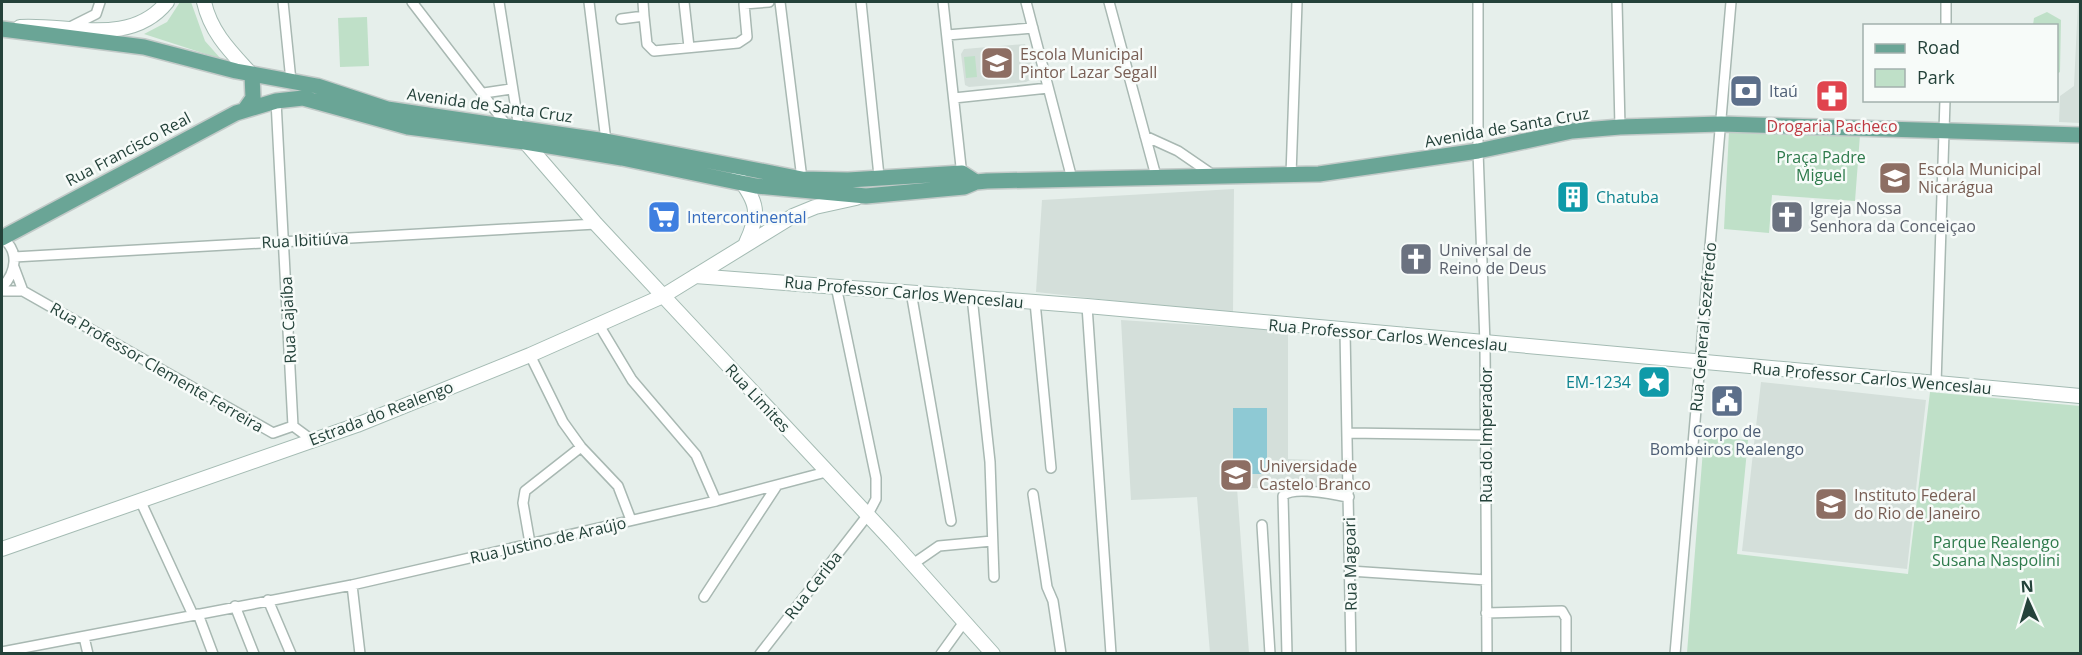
<svg xmlns="http://www.w3.org/2000/svg" width="2082" height="655" viewBox="0 0 2082 655" font-family="'Open Sans',sans-serif">
<rect width="100%" height="100%" fill="#e6efeb"/>
<path fill="#d4dfda" d="M2078,2H2080V123L2059,122L2060,96L2074,86Z
M1025,44L1035,72L1032,79L1026,82L969,87L965,85L961,54L964,49Z
M1234,189L1233,314L1036,292L1042,200Z
M1121,320L1288,331V459L1342,461V489L1237,488L1249,653H1210L1197,497L1131,500Z
M1761,382L1926,400L1907,569L1742,551Z"/>
<path fill="#bfe0c8" d="M180,2H191L205,41L221,59L144,34L167,22Z
M2047,12L2061,20L2060,72L2057,74L2056,26L2033,25L2034,18Z
M367,17L369,66L340,67L338,18Z
M975,56L977,77L966,78L964,57Z
M1729,131L1860,135L1855,201L1772,195L1769,233L1724,229Z
M1930,392L2080,406V653H1687L1704,437L1748,440L1737,554L1908,574Z"/>
<path fill="#8ec9d4" d="M1233,408H1267V474H1233Z"/>
<g fill="none" stroke-linecap="round" stroke-linejoin="round">
<g stroke="#a8b8b2" stroke-width="12">
<path id="street" d="M283,2L291,81
M412,2L508,127
M499,2L519,128
M589,2L606,141
M643,2L644,16
M684,2L689,47
M780,2L802,179
M861,2L879,176
M943,2L962,176
M1026,2L1072,179
M1109,2L1156,176
M1478,2V151L1485,344L1487,654
M1617,2L1620,127
M621,19L644,16L647,44L654,51L738,43L747,37L744,4L769,2
M1946,26V2
M70,27L96,14L100,2
M947,35L1033,28
M484,93L511,89
M954,98L1048,88
M276,101L293,426
M1145,136L1178,151L1213,175
M1291,175L1297,2
M2,238C20,251 16,273 2,287
M14,257L596,224
M14,267L23,291
M2,291H23L273,433
M911,292L951,521
M972,297L990,462L994,577
M1035,302L1051,468
M1087,306L1111,654
M599,325L632,380L696,455L716,501
M1345,331L1351,654
M530,355L563,422L581,447L618,486L631,520
M1936,384L1945,100
M293,426L312,440
M273,433L293,426
M1348,433L1486,435
M1033,494L1047,587L1053,601L1061,654
M140,500L193,615
M1262,525L1270,654
M530,543L523,503L525,491L581,447
M913,564L939,546L992,541
M1350,571L1486,580
M352,585L360,654
M704,597L776,487
M268,600L291,654
M235,606L254,654
M1486,613L1562,611L1566,618V654
M198,614L213,654
M84,637L88,654
M2,652L352,585L716,501L826,472
M760,654L867,516L876,499V478L836,286
M941,654L964,622
M1287,654L1283,496C1294,485 1334,495 1349,497
M1675,654L1731,2"/>
</g>
<g stroke="#a4bbb3" stroke-width="16">
<path id="secondary" d="M204,2C211,33 231,52 252,75
M20,27C70,24 131,47 167,2
M525,142L596,224L893,542L993,654
M738,177C758,203 760,213 746,243
M695,276L1087,306L2080,396
M2,549L357,425L530,355L663,296L793,216L815,207L856,198"/>
</g>
<g stroke="#c2cac8" stroke-width="18">
<path id="primary" d="M2,29L144,47L236,71L317,86L387,109L606,141L802,179L848,180L962,173L976,182
M246,108L253,98L252,75
M2,238L236,113L276,101L303,98L408,127L525,142L622,158L756,186L866,196L964,187L976,182L987,181L1319,174L1478,151L1572,131L1620,127L1721,124L2080,135"/>
</g>
<use href="#street" stroke="#fff" stroke-width="9"/>
<use href="#secondary" stroke="#fff" stroke-width="14"/>
<use href="#primary" stroke="#6aa596" stroke-width="15"/>
</g>
<defs>
<g id="school-square" transform="scale(1.725)"><rect x="-9" y="-9" width="18" height="18" rx="4" fill="#8d6e63" stroke="#f7fbf9"/><path d="M0-5L7-2L0 1L-7-2ZM-4 1L0 2.5L4 1V4Q0 6-4 4Z" fill="#fff"/></g>
<g id="bank-square" transform="scale(1.725)"><rect x="-9" y="-9" width="18" height="18" rx="4" fill="#5c6f8a" stroke="#f7fbf9"/><path d="M-6-4H6V4H-6ZM0-2.3a2.3 2.3 0 1 0 0 4.6a2.3 2.3 0 1 0 0-4.6Z" fill="#fff"/></g>
<g id="pharmacy-square" transform="scale(1.725)"><rect x="-9" y="-9" width="18" height="18" rx="4" fill="#e0444e" stroke="#f7fbf9"/><path d="M-2-6h4v4h4v4h-4v4h-4v-4h-4v-4h4Z" fill="#fff"/></g>
<g id="building-square" transform="scale(1.725)"><rect x="-9" y="-9" width="18" height="18" rx="4" fill="#0f9aa8" stroke="#f7fbf9"/><path d="M-4-6H4V6H1V3H-1V6H-4ZM-2.5-4.3h1.7v1.8h-1.7ZM.8-4.3h1.7v1.8H.8ZM-2.5-1h1.7V.8h-1.7ZM.8-1h1.7V.8H.8Z" fill="#fff"/></g>
<g id="supermarket-square" transform="scale(1.725)"><rect x="-9" y="-9" width="18" height="18" rx="4" fill="#3f7fe0" stroke="#f7fbf9"/><path d="M-6-5.5h2.5l.6 2H6L4.5 2H-2.5L-4.4-4H-6ZM-1.5 3.2a1.3 1.3 0 1 0 .1 0ZM3 3.2a1.3 1.3 0 1 0 .1 0Z" fill="#fff"/></g>
<g id="church-square" transform="scale(1.725)"><rect x="-9" y="-9" width="18" height="18" rx="4" fill="#6b7280" stroke="#f7fbf9"/><path d="M-1.2-6h2.4v3.5h3.3v2.4h-3.3V6h-2.4V-.1h-3.3v-2.4h3.3Z" fill="#fff"/></g>
<g id="sight-square" transform="scale(1.725)"><rect x="-9" y="-9" width="18" height="18" rx="4" fill="#0f9aa8" stroke="#f7fbf9"/><path d="M0-6L1.8-2.2L6-1.7L2.9 1.2L3.7 5.4L0 3.3L-3.7 5.4L-2.9 1.2L-6-1.7L-1.8-2.2Z" fill="#fff"/></g>
<g id="civic-square" transform="scale(1.725)"><rect x="-9" y="-9" width="18" height="18" rx="4" fill="#5c6f8a" stroke="#f7fbf9"/><path d="M-.6-6.5H3V-4.5H.6V-3L4-1V1h2V6H-6V1h2V-1L-.6-3ZM-1.2 2.5V6h2.4V2.5Z" fill="#fff"/></g>
<g id="university-square" transform="scale(1.725)"><rect x="-9" y="-9" width="18" height="18" rx="4" fill="#8d6e63" stroke="#f7fbf9"/><path d="M0-5L7-2L0 1L-7-2ZM-4 1L0 2.5L4 1V4Q0 6-4 4Z" fill="#fff"/></g>
</defs>
<g fill-rule="evenodd">
<use href="#school-square" x="997" y="63"/>
<use href="#bank-square" x="1746" y="91"/>
<use href="#pharmacy-square" x="1832" y="96"/>
<use href="#school-square" x="1895" y="178"/>
<use href="#building-square" x="1573" y="197"/>
<use href="#supermarket-square" x="664" y="217"/>
<use href="#church-square" x="1787" y="217"/>
<use href="#church-square" x="1416" y="259"/>
<use href="#sight-square" x="1654" y="382"/>
<use href="#civic-square" x="1727" y="401"/>
<use href="#university-square" x="1236" y="475"/>
<use href="#university-square" x="1831" y="504"/>
</g>
<g text-anchor="middle" stroke-width="5" stroke-linejoin="round" paint-order="stroke">
<g font-size="16" fill="#785e54" stroke="#f7fbf9" text-anchor="start">
<text x="1020" y="60">Escola Municipal<tspan x="1020" dy="18">Pintor Lazar Segall</tspan></text>
<text x="1918" y="175">Escola Municipal<tspan x="1918" dy="18">Nicarágua</tspan></text>
<text x="1259" y="472">Universidade<tspan x="1259" dy="18">Castelo Branco</tspan></text>
<text x="1854" y="501">Instituto Federal<tspan x="1854" dy="18">do Rio de Janeiro</tspan></text>
</g>
<g font-size="16" fill="#4e5e75" stroke="#f7fbf9" text-anchor="start">
<text x="1769" y="97">Itaú</text>
<text x="1727" y="437" text-anchor="middle">Corpo de<tspan x="1727" dy="18">Bombeiros Realengo</tspan></text>
</g>
<g font-size="16" fill="#24423a" stroke="#f7fbf9">
<text transform="translate(490 105) rotate(8)" y="6">Avenida de Santa Cruz</text>
<text transform="translate(1507 127) rotate(-10)" y="6">Avenida de Santa Cruz</text>
<text transform="translate(128 149) rotate(-28)" y="6">Rua Francisco Real</text>
<text transform="translate(305 240) rotate(-3)" y="6">Rua Ibitiúva</text>
<text transform="translate(904 292) rotate(5)" y="6">Rua Professor Carlos Wenceslau</text>
<text transform="translate(288 320) rotate(-93)" y="6">Rua Cajaíba</text>
<text transform="translate(1703 327) rotate(-85)" y="6">Rua General Sezefredo</text>
<text transform="translate(1388 335) rotate(5)" y="6">Rua Professor Carlos Wenceslau</text>
<text transform="translate(157 367) rotate(30)" y="6">Rua Professor Clemente Ferreira</text>
<text transform="translate(1872 378) rotate(5)" y="6">Rua Professor Carlos Wenceslau</text>
<text transform="translate(758 398) rotate(47)" y="6">Rua Limites</text>
<text transform="translate(381 413) rotate(-21)" y="6">Estrada do Realengo</text>
<text transform="translate(1486 435) rotate(-90)" y="6">Rua do Imperador</text>
<text transform="translate(548 540) rotate(-13)" y="6">Rua Justino de Araújo</text>
<text transform="translate(1350 564) rotate(-91)" y="6">Rua Magoari</text>
<text transform="translate(813 585) rotate(-52)" y="6">Rua Ceriba</text>
</g>
<g font-size="16" fill="#be3a42" stroke="#f7fbf9">
<text x="1832" y="132">Drogaria Pacheco</text>
</g>
<g font-size="16" fill="#2d7a4b" stroke="#f7fbf9">
<text x="1821" y="163">Praça Padre<tspan x="1821" dy="18">Miguel</tspan></text>
<text x="1996" y="548">Parque Realengo<tspan x="1996" dy="18">Susana Naspolini</tspan></text>
</g>
<g font-size="16" fill="#0d838f" stroke="#f7fbf9" text-anchor="start">
<text x="1596" y="203">Chatuba</text>
<text x="1631" y="388" text-anchor="end">EM-1234</text>
</g>
<g font-size="16" fill="#5b616d" stroke="#f7fbf9" text-anchor="start">
<text x="1810" y="214">Igreja Nossa<tspan x="1810" dy="18">Senhora da Conceiçao</tspan></text>
<text x="1439" y="256">Universal de<tspan x="1439" dy="18">Reino de Deus</tspan></text>
</g>
<g font-size="16" fill="#366cbe" stroke="#f7fbf9" text-anchor="start">
<text x="687" y="223">Intercontinental</text>
</g>
</g>
<rect width="2082" height="655" fill="none" stroke="#24423a" stroke-width="6"/>
<rect x="1863" y="24" width="195" height="78" fill="#f7fbf9" stroke="#a3b1ad" stroke-width="1.5"/>
<rect x="1875" y="44" width="30" height="9" fill="#6aa596" stroke="#a3b1ad" stroke-width="1.5"/>
<text x="1917" y="54" font-size="18" fill="#24423a">Road</text>
<rect x="1875" y="69" width="30" height="18" fill="#bfe0c8" stroke="#a3b1ad" stroke-width="1.5"/>
<text x="1917" y="84" font-size="18" fill="#24423a">Park</text>
<g transform="translate(2028 601) rotate(356)" stroke="#f7fbf9" stroke-width="4.5" paint-order="stroke">
<path d="M0-4.5L10 22L0 15L-10 22Z" fill="#24423a"/>
<text y="-9" font-size="16" font-weight="bold" text-anchor="middle" fill="#24423a">N</text>
</g>
</svg>
